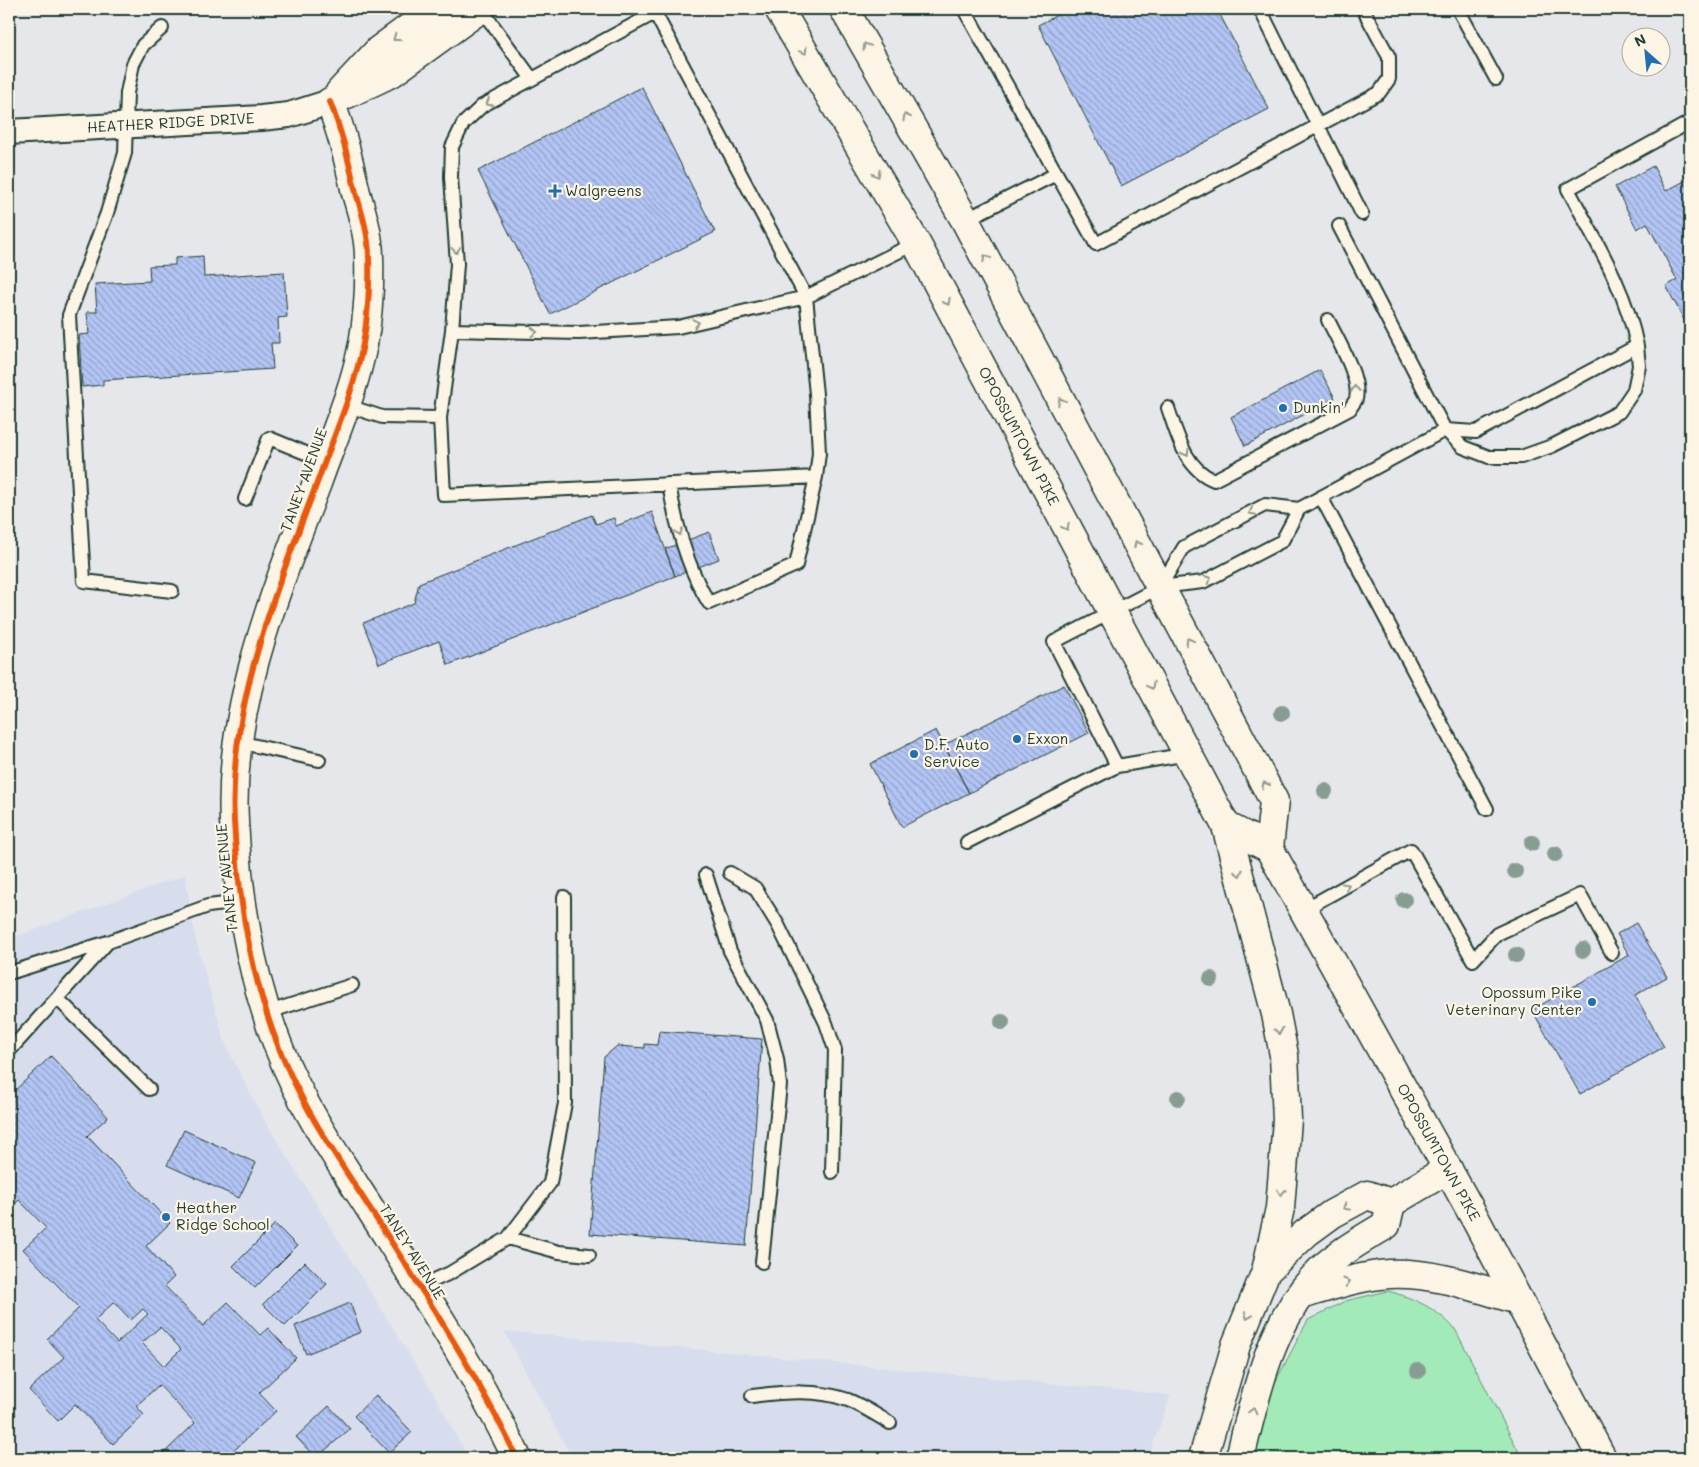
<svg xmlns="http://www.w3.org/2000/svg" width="1699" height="1467" viewBox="0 0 1699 1467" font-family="Mali,sans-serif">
<defs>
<pattern id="building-back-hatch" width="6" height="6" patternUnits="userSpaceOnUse" patternTransform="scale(1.25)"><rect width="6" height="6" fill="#b3c5f5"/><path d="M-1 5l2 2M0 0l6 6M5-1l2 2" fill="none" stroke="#91a1c7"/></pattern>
</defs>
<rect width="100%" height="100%" fill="#e6e7ea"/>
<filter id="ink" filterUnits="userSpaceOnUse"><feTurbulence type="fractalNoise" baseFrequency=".02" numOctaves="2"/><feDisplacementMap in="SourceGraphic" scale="10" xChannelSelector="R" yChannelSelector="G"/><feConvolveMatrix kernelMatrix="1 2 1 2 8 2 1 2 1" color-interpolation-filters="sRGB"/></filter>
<g filter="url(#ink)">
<path fill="#d7dded" d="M185,875L196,941L226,1046L263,1118L435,1396L468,1458H9V939Z
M504,1331L1171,1395L1148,1458H572Z"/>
<path fill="#a2eab8" stroke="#609476" d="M1388,1291C1414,1298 1436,1308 1455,1329L1522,1458H1253L1271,1390L1308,1320L1345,1301Z"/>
<path fill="url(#building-back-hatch)" stroke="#1f3d34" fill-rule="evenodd" d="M1069,9H1217L1269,109L1121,186L1038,25Z
M642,87L715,232L550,314L478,171Z
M1653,166L1666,191L1690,178V331L1666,286L1677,280L1647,223L1637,229L1615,187Z
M203,256L204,277L284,272L287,317L278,318L279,343H271L273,369L103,380V385L82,387L79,335L89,334L87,312H97L95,284L150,281L149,266L175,265V258Z
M1320,370L1335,398L1245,446L1231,417Z
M652,512L675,576L448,665L439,641L379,664L363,623L414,603L419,583L592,515L596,524L614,518L616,526Z
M709,532L719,559L675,576L665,549Z
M1064,685L1089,733L969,793L944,745Z
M936,730L969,793L902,827L870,764Z
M1636,923L1667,977L1635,995L1664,1047L1580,1094L1532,1010L1629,955L1617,934Z
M659,1031L762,1039L746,1246L590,1234L604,1057L617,1046L645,1048V1044L657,1045Z
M51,1056L108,1117L87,1136L170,1223L146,1246L174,1277L165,1286L203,1326L228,1302L260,1335L268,1328L296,1358L259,1393L276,1411L226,1458H167L163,1454L195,1423L159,1385L136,1406L144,1415L113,1444L75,1404L58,1421L29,1390L64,1357L47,1339L79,1308L23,1249L46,1228L19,1200L9,1210V1096ZM114,1302L131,1320L143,1309L148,1314L117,1343L95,1320ZM160,1327L181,1349L164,1366L142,1343Z
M184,1130L256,1163L239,1198L167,1165Z
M275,1224L297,1246L255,1288L233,1266Z
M305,1262L327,1284L285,1326L263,1304Z
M350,1303L361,1332L306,1354L295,1326Z
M376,1395L412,1432L389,1453L354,1416Z
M329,1406L350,1429L316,1458L296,1437Z"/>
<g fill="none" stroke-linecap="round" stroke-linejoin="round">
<g stroke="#1f3d34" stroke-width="16">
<path id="service" d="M481,9L532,79
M964,9L1096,244L1379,93L1389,79V57L1363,9
M1260,9L1362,214
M1458,9L1496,79
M162,28L143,45L133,64L127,93L125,153L107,213L69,315L84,581L172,591
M965,220L1056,174
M1339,226L1445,430L1463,447L1489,457H1521L1552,446L1619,412L1634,390L1639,366L1637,346
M452,330L440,418L444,495L816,477
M345,405L382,417L440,418
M1168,408C1177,434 1185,469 1214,480L1350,409C1351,406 1355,402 1356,399C1361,378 1337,339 1328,320
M669,484C676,525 687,568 709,603L796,565L816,477L819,453L816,394L806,297L655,13L482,106L463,124L452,147L451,177L457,264L452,330L579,333L678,327L806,297L916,243
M1321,497L1487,809
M245,499L269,438L325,461
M1160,587L1184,547L1265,505L1299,509
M238,742L319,760
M1117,766L1054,642L1160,587L1203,582L1282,541L1299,509L1445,430L1476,432L1637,346C1626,289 1595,240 1568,189L1690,122
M967,842L1117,766L1188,754
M730,873L755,888L778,925L826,1023L835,1050L832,1172
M706,875L730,951L767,1020L777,1059L780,1085L762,1262
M1303,910L1411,850L1473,960L1497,934L1580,895L1612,953
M9,973L108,942L208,906L241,902
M57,998L149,1089
M266,1013L352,985
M9,1051L108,942
M508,1238L559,1252L589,1255
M419,1287L450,1273L508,1238L550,1183L565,1103L564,897
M752,1396C784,1392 818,1389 848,1400C863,1406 876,1415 890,1423"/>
</g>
<g stroke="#1f3d34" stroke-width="28">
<g id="minor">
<path id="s1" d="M9,132L261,118L289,115L330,102"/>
</g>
</g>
<g stroke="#1f3d34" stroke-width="31">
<path id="tertiary" d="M340,92L379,50L435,9
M330,102C342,132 349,162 356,193C362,213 369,236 369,257C370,286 368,316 363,344C354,391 333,438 317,483C277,588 228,706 234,821C238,899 250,975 279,1048C301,1105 336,1156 369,1207C421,1289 475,1370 517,1458
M330,102L393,72L480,9"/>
</g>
<g stroke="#1f3d34" stroke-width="31">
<g id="secondary">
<path id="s2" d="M779,9L916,243L1226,826L1269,848L1476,1220L1602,1458"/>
<path d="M844,9L965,220L1274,801L1269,848"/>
</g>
</g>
<g stroke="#1f3d34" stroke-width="31">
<path id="motorway" d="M1266,1271L1306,1233L1332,1214L1367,1195L1391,1203L1448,1169
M1300,1295C1329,1287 1359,1276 1390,1274C1434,1272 1477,1288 1518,1300
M1203,1458L1236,1345L1266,1271L1280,1208L1287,1120L1284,1055L1276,1014L1226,826
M1240,1458C1255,1396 1270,1325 1315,1276C1334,1255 1361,1240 1386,1225L1391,1203"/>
</g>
<use href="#service" stroke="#fcf5e5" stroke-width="12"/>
<use href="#minor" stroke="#fcf5e5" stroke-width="24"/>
<use href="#tertiary" stroke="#fcf5e5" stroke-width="28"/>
<use href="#secondary" stroke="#fcf5e5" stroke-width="28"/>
<use href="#motorway" stroke="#fcf5e5" stroke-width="28"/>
<g stroke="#fcf5e5" stroke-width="9">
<path id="cycleway" d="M330,102C342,132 349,162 356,193C362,213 369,236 369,257C370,286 368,316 363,344C354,391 333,438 317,483C277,588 228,706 234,821C238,899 250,975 279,1048C301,1105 336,1156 369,1207C421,1289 475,1370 517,1458"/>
</g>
<use href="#cycleway" stroke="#e8590c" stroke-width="6"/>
</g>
<g fill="#879d94">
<circle cx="1282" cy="713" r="8"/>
<circle cx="1325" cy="791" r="8"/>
<circle cx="1532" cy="843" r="8"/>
<circle cx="1555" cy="854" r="8"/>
<circle cx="1515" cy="871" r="8"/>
<circle cx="1404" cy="900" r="8"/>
<circle cx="1583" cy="950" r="8"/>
<circle cx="1516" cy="955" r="8"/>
<circle cx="1211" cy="979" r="8"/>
<circle cx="1002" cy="1022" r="8"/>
<circle cx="1178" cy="1098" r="8"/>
<circle cx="1418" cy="1371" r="8"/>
</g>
<defs><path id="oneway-chevron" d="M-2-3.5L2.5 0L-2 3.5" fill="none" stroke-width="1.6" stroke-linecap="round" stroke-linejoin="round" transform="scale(1.25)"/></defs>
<g stroke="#8e998c">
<use href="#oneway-chevron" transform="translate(396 38) rotate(143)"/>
<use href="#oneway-chevron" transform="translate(866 46) rotate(-121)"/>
<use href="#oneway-chevron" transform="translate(804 51) rotate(59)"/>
<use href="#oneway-chevron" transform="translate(489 103) rotate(150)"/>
<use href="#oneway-chevron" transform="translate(906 117) rotate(-119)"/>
<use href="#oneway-chevron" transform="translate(877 174) rotate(61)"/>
<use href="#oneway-chevron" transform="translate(456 250) rotate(86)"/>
<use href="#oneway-chevron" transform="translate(986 258) rotate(-118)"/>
<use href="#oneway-chevron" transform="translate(947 302) rotate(62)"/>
<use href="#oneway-chevron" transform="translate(696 323) rotate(-13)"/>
<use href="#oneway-chevron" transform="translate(534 332) rotate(1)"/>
<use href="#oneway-chevron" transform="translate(1355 389) rotate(-96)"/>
<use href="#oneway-chevron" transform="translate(1061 401) rotate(-118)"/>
<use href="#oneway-chevron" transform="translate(1186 453) rotate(60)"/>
<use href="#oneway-chevron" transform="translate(1252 512) rotate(152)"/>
<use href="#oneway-chevron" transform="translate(1066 527) rotate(62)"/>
<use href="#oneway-chevron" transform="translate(679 532) rotate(71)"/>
<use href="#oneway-chevron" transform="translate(1137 544) rotate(-118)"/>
<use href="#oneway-chevron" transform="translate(1208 579) rotate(-25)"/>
<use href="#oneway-chevron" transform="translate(1189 641) rotate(-118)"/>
<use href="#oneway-chevron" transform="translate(1151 686) rotate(62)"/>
<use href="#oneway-chevron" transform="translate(1265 785) rotate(-118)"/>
<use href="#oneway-chevron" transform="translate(1239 873) rotate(75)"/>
<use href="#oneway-chevron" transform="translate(1346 886) rotate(-29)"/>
<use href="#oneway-chevron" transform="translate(1279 1031) rotate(80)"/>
<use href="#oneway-chevron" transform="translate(1281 1192) rotate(96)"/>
<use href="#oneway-chevron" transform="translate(1346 1207) rotate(152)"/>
<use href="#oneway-chevron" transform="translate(1347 1282) rotate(-16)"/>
<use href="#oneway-chevron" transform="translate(1248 1316) rotate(112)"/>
<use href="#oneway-chevron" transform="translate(1253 1411) rotate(-74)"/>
</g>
</g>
<g fill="#1f6fb2" stroke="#fcf5e5" stroke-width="2">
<path d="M552.5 183.5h5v5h5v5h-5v5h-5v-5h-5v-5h5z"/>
<circle cx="1283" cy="408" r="5"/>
<circle cx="1017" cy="739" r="5"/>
<circle cx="914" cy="754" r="5"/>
<circle cx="1592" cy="1002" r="5"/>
<circle cx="166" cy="1217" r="5"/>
</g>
<g text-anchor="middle" stroke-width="4.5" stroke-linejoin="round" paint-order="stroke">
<g font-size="15" fill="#1f3d34" stroke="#fcf5e5">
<text dy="5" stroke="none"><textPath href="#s1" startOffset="162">HEATHER RIDGE DRIVE</textPath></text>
<text dy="5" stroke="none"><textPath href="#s2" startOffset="490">OPOSSUMTOWN PIKE</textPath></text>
<text transform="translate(304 480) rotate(-70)" y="5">TANEY AVENUE</text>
<text transform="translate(227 878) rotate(-96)" y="5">TANEY AVENUE</text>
<text dy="5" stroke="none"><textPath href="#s2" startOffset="1328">OPOSSUMTOWN PIKE</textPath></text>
<text transform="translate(412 1252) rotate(58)" y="5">TANEY AVENUE</text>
</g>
<g font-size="15" fill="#1f3d34" stroke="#fcf5e5" text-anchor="start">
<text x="565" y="196">Walgreens</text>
<text x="1293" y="413">Dunkin'</text>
<text x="1027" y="744">Exxon</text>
<text x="924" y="750">D.F. Auto<tspan x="924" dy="17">Service</tspan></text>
<text x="1582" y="998" text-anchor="end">Opossum Pike<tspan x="1582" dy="17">Veterinary Center</tspan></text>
<text x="176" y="1213">Heather<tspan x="176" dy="17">Ridge School</tspan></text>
</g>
</g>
<rect width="1699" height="1467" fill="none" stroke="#fcf5e5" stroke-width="30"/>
<rect x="15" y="15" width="1669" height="1437" fill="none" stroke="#1f3d34" stroke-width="2" filter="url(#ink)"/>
<g transform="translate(1646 52) rotate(333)"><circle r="24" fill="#fcf5e5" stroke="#a4ab9e"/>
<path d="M0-4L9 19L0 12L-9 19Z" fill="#1f6fb2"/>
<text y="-8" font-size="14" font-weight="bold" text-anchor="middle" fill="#1f3d34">N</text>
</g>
</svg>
